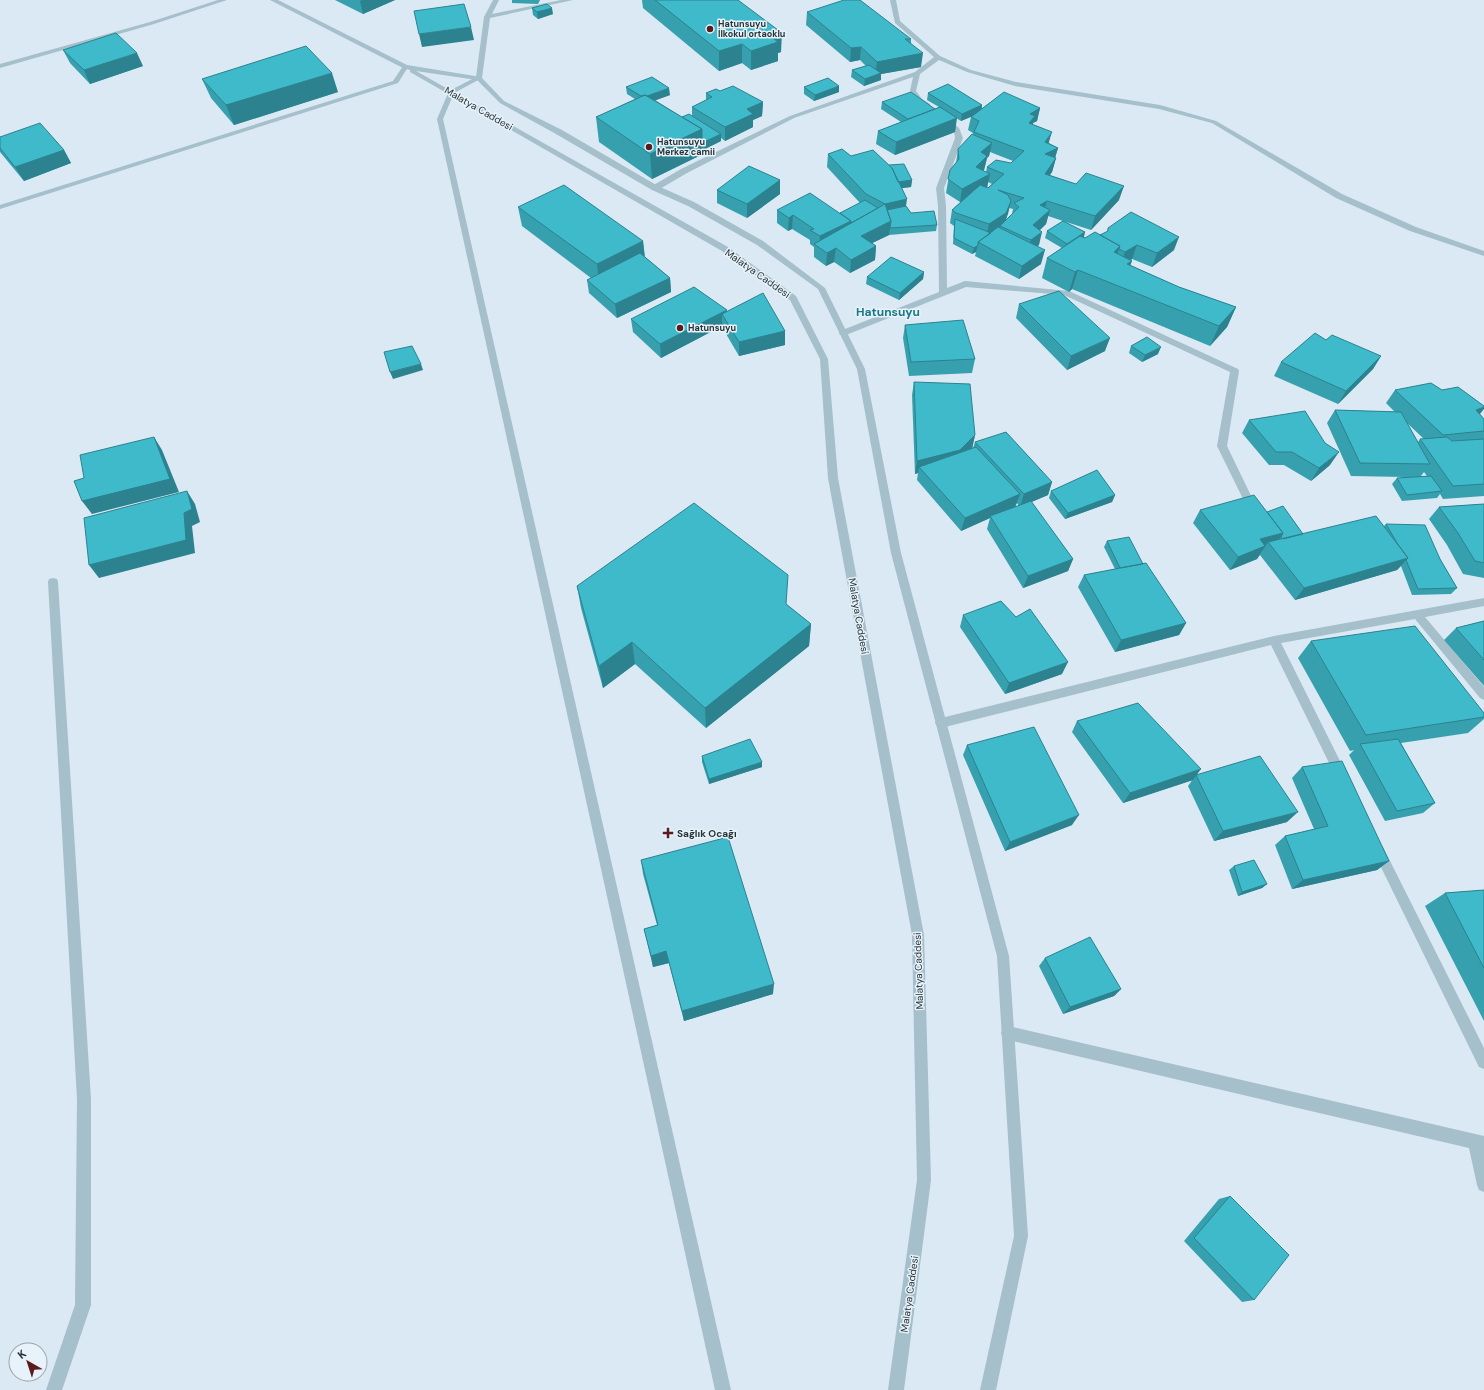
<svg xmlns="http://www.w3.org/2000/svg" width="1484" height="1390" viewBox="0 0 1484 1390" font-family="'DM Sans',sans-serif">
<rect width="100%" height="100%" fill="#dae9f3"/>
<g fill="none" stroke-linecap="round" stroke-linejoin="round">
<path fill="#a5bfcb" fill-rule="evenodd" d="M218,0H227L154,24L0,68V64L150,22Z
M493,0H499L492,14L561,0H573L490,18L482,78L454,93L443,119L731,1390H715L437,119L449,91L476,77L484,17Z
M890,0H896L900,21L940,56L971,70L1016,82L1160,105L1216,121L1342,194L1416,227L1484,251V256L1410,231L1336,198L1212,123L1159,109L1015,86L967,72L939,60L920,74L916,91L922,99L930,104V106C921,108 915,98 910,91L913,77L794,118L687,173L658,190H652V186L681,169L790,116L915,72L934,57L895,23Z
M405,65L408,67L398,83L0,209V205L393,81L403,66Z
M945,116L959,128L963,138L944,188L946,206L947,288L965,281L1069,291L1238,369L1239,371L1227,446L1255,504L1253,507H1247L1217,446L1230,372L1064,295L966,287L846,335H840L839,333L840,331L939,292L938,206L936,188L955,138L954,130L942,118Z
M53,578L57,579L58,582L91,1099V1305L62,1390H46L75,1305L77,1099L48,582L49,579Z
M1484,598V606L1425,617L1484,687V700L1480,698L1415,619L1281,643L1347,775L1345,779L1341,780L1337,779L1271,645L941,728L937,726L935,723L937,720L941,718L1274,636Z
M1379,845L1383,847L1484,1048V1069L1479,1067L1375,855L1373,851L1375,847Z
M1008,1026L1484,1136V1192L1479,1190L1477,1185L1469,1148L1008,1040L1003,1038L1001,1033L1003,1028Z"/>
<path fill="#a5bfcb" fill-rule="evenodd" d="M270,0H278L407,65L481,77L504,101L562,130L658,186L694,202L763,241L825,288L865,369L901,553L1009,956L1028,1236L996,1390H980L1014,1236L997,956L891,553L857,369L818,289L757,245L688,206L652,190L556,134L500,103L477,80L416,71L728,247L796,296L828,359L838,478L924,935L931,1180L904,1390H888L917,1180L912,935L828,478L820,359L790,300L722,251L410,72V70L403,68Z"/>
</g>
<path fill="#36a0af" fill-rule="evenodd" d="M335,0H395L363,14Z
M512,0H540L538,4L512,3Z
M642,0H738L781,52L778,53V61L751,70L742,63L719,71L643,8Z
M532,8L553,14L538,19L533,15Z
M807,12L911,39V43L921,67L881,74V80L864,86L851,77L852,70L866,66L860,60L850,62L806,25Z
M63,50L143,66L90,84L70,63Z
M202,79L338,92L234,125L211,98Z
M839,86V92L814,101L804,94V87Z
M626,87L670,95L655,100L682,117L692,116V107L706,100V93L720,91L763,102L762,116L753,120V127L725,141L721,138V141L703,150V154L652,179L599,142L596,117L635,99L627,94Z
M928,93L982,105V108H1040L1037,121L1033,123V125L1049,143L1058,148L1055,158H1056L1052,172L1050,175L1119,200L1091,230L1063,221L1085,232L1084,237L1085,238L1100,235L1107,232L1108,228L1174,250L1152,267L1132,259L1131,260L1130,265L1179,287L1236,307L1227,327L1210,346L1072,289L1069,292L1042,278L1047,258L1062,248L1045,238L1047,231L1063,221L1048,216L1046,224L1040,230L1039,245L1037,246L1041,264L1019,279L975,256L976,252L972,254L953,244L954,226L950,223L952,210L962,201L960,202L946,193L950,170L956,163L958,149L973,135V133L968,130L971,117L961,121L956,118L955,132L895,155L876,144L878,131L901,122L881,109L882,102L935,109L939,107L927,100ZM990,152L1013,161L1011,163L987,167L986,172L983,171L984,170L987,158L989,156ZM988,182L992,184L988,188L987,187ZM1009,208L1013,209L1012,214L1006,220Z
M0,137L64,150L71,163L24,181L0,152Z
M828,154L851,156L889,165L912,180L911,187L902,188L906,206L911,213L937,225L936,231L889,235L872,243L876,246L875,260L850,273L834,262L826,266L814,257V247L810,244V240L792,229L788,231L777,223V210L840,213L860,203L827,167Z
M780,180V194L747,218L717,203V190Z
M518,207L643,241L645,257L670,278L671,292L617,318L589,293L587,280L591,278L522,226Z
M924,272L923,279L899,300L866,284L867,277Z
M1019,304L1105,351L1067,370L1016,318Z
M727,311L785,331V345L739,356L722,327V326L661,358L633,332L631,319Z
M905,325L975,359L972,373L909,376L903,338Z
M1326,340L1381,356L1373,369L1338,404L1274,376L1281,362Z
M1131,346L1158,354L1142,362L1129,353Z
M914,382L975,435L972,449L973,448L975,442L1052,482L1048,495L1031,502L1073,559L1068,571L1023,588L987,529L990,518L961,531L917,480L918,473L915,474L912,395ZM1017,503L1019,506L1015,507Z
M1395,390L1480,414L1484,419V496L1443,499L1440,494L1437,498L1402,501L1392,484L1397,478L1405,477L1351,476L1327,423L1335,410L1395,412L1386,403ZM1407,423L1424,439H1420L1418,442ZM1424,472L1427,476H1421Z
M1249,420L1330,465L1311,481L1284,465H1269L1242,433Z
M1051,491L1115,495L1112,502L1065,519L1049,498Z
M1484,504V578L1463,574L1447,545L1429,519L1439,507Z
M1200,510L1267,512L1303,534L1384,526L1386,524L1440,559L1457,588L1451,594L1412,595L1401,566L1397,570L1295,600L1260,555L1265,548L1257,559L1230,570L1193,523Z
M1107,541L1143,564L1186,623L1179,635L1115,652L1078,587L1084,575L1115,569L1104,547Z
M577,586L786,604L811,624L809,646L706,728L635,664L603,688L581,608Z
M963,615L1016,617L1062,674L1005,694L960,627Z
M1484,621V686L1444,640L1456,628Z
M1311,641L1484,713V719L1468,733L1401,743L1435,803L1423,813L1385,821L1349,755L1354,750L1350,751L1298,658Z
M1077,721L1193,780L1123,803L1072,732Z
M967,745L1072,825L1005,851L963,755Z
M702,756L762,767L709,784L702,762Z
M1302,767L1389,861L1377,870L1292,889L1275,845L1285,836L1314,829L1292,778Z
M1196,775L1287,822L1214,841L1188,786Z
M641,860L773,994L684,1021L669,963L653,967L644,929L657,925L643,874Z
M1234,866L1267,884L1262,888L1238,896L1229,870Z
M1484,890V1021L1425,906L1445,893Z
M1045,958L1121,989L1114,996L1063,1014L1039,966Z
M1230,1196L1254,1300L1242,1302L1184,1241L1219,1199Z"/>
<path fill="#2c828e" d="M362,0H395L363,14L360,1Z
M552,8L553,14L538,19L537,12Z
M471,27L474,40L422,47L419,34Z
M782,33L781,52L778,53V61L751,70V51L770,36Z
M742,44V63L719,71V51Z
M861,47L860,60L850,62L851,48Z
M137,53L143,66L90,84L84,70Z
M923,53L921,67L881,74V80L864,86L865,79L875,75L877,62Z
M332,73L338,92L234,125L226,105Z
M839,86V92L814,101L815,95Z
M669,88L670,95L643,105V98Z
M763,102L762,116L753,120V127L725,141V127L747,109Z
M982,105L981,112L961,121L962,114Z
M1040,108L1037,121L1033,123L1032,129L1026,137L1030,114Z
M957,118L955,132L895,155L896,142Z
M702,129L721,134V141L703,150V154L652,179L650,154Z
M1052,132L1048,145L1045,142Z
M992,143L989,156L987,158L984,170L973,180L976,167L981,152Z
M1058,148L1054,161L1056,158L1052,172L1041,187L1045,154Z
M64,150L71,163L24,181L15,167Z
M990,174L987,188L960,202L962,189Z
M780,180V194L747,218V204Z
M912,180L911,187L894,189V182Z
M1124,186L1119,200L1091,230L1095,216Z
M907,199L905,213L886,217L885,204Z
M1011,201L1008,214L1003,226H1000L999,229L986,237L989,224Z
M1047,201L1043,215L1040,205Z
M1050,210L1046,224L1030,239L1033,225Z
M793,215L792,229L788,231L789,218Z
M851,221L850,234L819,247L820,236Z
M891,221L889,235L860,249L861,236Z
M1042,232L1039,245L1027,254L1031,240Z
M1085,232L1083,239L1065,251L1067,244Z
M1179,237L1174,250L1152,267L1157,253Z
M643,241L645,261L599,284L597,264Z
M978,245L976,252L972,254L974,248Z
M1137,245L1132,259L1120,266L1125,252Z
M876,246L875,260L850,273L851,260Z
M1120,246L1113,266L1114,252Z
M836,248L834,262L826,266L827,253Z
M1045,250L1041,264L1019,279L1022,266Z
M1132,261L1125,280L1127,264Z
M1078,270L1072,289L1069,292L1075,272Z
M924,272L923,279L899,300L900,293Z
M670,278L671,292L617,318L615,304Z
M1236,307L1227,327L1210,346L1219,326Z
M727,310V322L722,314V326L661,358L660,344Z
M785,331V345L739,356V342Z
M1110,338L1105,351L1067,370L1071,356Z
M1161,347L1158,354L1142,362L1145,355Z
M1381,356L1373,369L1338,404L1346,391Z
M421,364L423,370L393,379L390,372Z
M1484,407V409L1475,420L1476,410Z
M975,435L972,449L919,467L918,473L915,474L917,461Z
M154,437L162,450L179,492L92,514L82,501Z
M1339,452L1330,465L1311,481L1319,468Z
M1052,482L1048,495L1020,507L1024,494Z
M187,491L195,504L200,522L192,526L195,553L99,578L89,565L184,513Z
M1020,494L1015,507L990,516V518L961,531L965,518Z
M1115,495L1112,502L1065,519L1068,513Z
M1283,533L1275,546L1268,542L1257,559L1230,570L1238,557L1260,539Z
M1408,558L1397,570L1295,600L1304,588Z
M1073,559L1068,571L1023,588L1028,576Z
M1186,623L1179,635L1115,652L1121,640Z
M811,624L809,646L706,728L705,708Z
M632,642L635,664L603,688L599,666Z
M1068,662L1062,674L1005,694L1009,683Z
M762,762V767L709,784V779Z
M1201,769L1193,780L1123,803L1130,793Z
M1298,812L1287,822L1214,841L1223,831Z
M1079,815L1072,825L1005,851L1010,842Z
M1389,861L1377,870L1292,889L1303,880Z
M1267,884L1262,888L1238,896L1242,892Z
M666,951L669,963L653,967L651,956Z
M774,984L773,994L684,1021L682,1011Z
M1121,989L1114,996L1063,1014L1070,1007Z"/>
<path fill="#3fbacb" stroke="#2c828e" d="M655,0H738L782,33L770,36L778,42L751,51L742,44L719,51Z
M844,0H860L911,39H905L923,53L877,62L861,47L851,48L807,12Z
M464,4L471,27L419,34L414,11Z
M547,4L552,8L537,12L532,8Z
M116,33L137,53L84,70L63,50Z
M306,46L332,73L226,105L202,79Z
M869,65L881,73L865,79L852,70Z
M652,77L669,88L647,96L645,95L641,96L626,87Z
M828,78L839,86L815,95L804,87Z
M948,84L982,105L962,114L928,93Z
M733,86L763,102L747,109L753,114L725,127L692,107L712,97L706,93L716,89L720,91Z
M911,92L935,109L908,119L882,102Z
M1004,92L1040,108L1030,114L1035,116L1029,123L1052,132L1045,142L1058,148L1045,154L1056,158L1045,174L1076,184L1086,173L1124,186L1095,216L1047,201L1040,205L1050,210L1033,225L1042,232L1031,240L1000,226L1019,207L1014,203L1024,198L998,190L1008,195L1011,201L1006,213L989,224L956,213L952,210L980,185L988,188L1004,174L987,167L996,160L1011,163L1024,151L974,132L979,121L971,117Z
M645,95L702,129L650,154L596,117Z
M940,107L957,118L896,142L878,131Z
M689,114L721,134L702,143V129L682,117Z
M40,123L64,150L15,167L0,148V137Z
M972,134L992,143L981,152L987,156L976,167L990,174L962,189L948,179L950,170L959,159L958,149Z
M842,149L851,156L873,150L892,168L907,199L885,204L866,194L828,154Z
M904,164L912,180L898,182L892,168L889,165Z
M749,166L780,180L747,204L717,190Z
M564,185L643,241L597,264L518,207Z
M810,193L851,221L820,236L810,230L814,229L793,215L789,218L777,210Z
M865,200L878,208L851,223V221L840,213Z
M885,204L891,221L861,236L876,246L851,260L836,248L827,253L814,244Z
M906,206L911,213L934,211L937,225L890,228L891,221L887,210Z
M1131,212L1179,237L1157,253L1137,245L1125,252L1119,249L1120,246L1100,235L1108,231V228Z
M955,219L991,233L978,242V245L974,248L954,238Z
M1063,221L1085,232L1067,244L1047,231Z
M998,227L1045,250L1022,266L978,242Z
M1095,232L1120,246L1114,252L1132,261L1127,264L1179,287L1236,307L1219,326L1078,270L1075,272L1047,258L1080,236L1085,238Z
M640,253L670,278L615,304L587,280Z
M891,257L924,272L900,293L867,277Z
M694,287L727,310L660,344L631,319Z
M1059,291L1110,338L1071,356L1019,304Z
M763,293L785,331L739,342L722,314Z
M963,320L975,359L911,362L905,325Z
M1315,333L1326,340L1332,335L1381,356L1346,391L1281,362Z
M1147,337L1161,347L1145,355L1131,346Z
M412,346L421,364L390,372L384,352Z
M914,382L970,384L975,435L960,450L917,461Z
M1431,383L1442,390L1458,387L1484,406V407L1476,410L1484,419V431L1443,435L1395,390Z
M1335,410L1401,412L1430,464L1360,463Z
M1305,411L1325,443L1339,452L1319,468L1292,452H1276L1249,420Z
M1006,432L1052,482L1024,494L975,442Z
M154,437L170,479L82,501L74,481L84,478L80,455Z
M1447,437L1452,441L1484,439V484L1453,486L1420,439Z
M976,447L1020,494L965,518L919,467Z
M1097,470L1115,495L1068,513L1051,491Z
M1431,476L1442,491L1407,495L1397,478Z
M187,491L192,509L184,513L186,540L89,565L84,518Z
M1254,495L1283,533L1260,539L1265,546L1238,557L1200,510Z
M1031,501L1073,559L1028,576L990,516Z
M694,503L788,575L786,604L811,624L705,708L632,642L599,666L577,586Z
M1484,504V563L1475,561L1458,533L1439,507Z
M1283,506L1303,534L1283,539L1281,537L1283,533L1267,512Z
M1376,516L1408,558L1304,588L1268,542Z
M1386,524L1425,525L1440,559L1457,588L1418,589L1406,560L1408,558L1397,543Z
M1129,537L1143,564L1120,568L1107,541Z
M1146,563L1186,623L1121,640L1084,575Z
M1001,601L1016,617L1030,609L1068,662L1009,683L963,615Z
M1484,621V660L1456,628Z
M1415,626L1484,713V717L1366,735L1311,641Z
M1138,703L1201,769L1130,793L1077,721Z
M1034,727L1079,815L1010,842L967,745Z
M750,739L762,762L709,779L702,756Z
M1398,739L1435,803L1397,811L1360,744Z
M1260,756L1298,812L1223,831L1196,775Z
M1342,761L1389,861L1303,880L1285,836L1328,826L1302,767Z
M728,837L774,984L682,1011L666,951L651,956L644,929L658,925L641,860Z
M1254,860L1267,884L1242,892L1234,866Z
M1484,890V968L1445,893Z
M1090,937L1121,989L1070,1007L1045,958Z
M1230,1196L1289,1255L1254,1300L1194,1238Z"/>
<g fill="#5a1b1e" stroke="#e7f2fa" stroke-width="1.5">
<circle cx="710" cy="29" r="4"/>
<circle cx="649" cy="147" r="4"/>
<circle cx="680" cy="328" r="4"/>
<path d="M666 827h4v4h4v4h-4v4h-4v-4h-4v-4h4z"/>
</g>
<g text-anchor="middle" stroke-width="3" stroke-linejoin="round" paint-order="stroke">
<g font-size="9" font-weight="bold" fill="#273437" stroke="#e7f2fa" text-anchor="start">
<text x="718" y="27">Hatunsuyu<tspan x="718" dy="10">İlkokul ortaoklu</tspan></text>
<text x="657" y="145">Hatunsuyu<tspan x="657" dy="10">Merkez camii</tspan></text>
<text x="688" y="331">Hatunsuyu</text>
</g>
<g font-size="10" fill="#273437" stroke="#e7f2fa">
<text transform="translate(479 108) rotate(30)" y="4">Malatya Caddesi</text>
<text transform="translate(758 273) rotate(35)" y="4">Malatya Caddesi</text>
<text transform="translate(859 616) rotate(80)" y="4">Malatya Caddesi</text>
<text transform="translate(918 971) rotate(-92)" y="4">Malatya Caddesi</text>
<text transform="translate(909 1294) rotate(-82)" y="4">Malatya Caddesi</text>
</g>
<g font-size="10" font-weight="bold" fill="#273437" stroke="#e7f2fa" text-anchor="start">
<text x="677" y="837">Sağlık Ocağı</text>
</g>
<g font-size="12" font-weight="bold" fill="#1b7884" stroke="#e7f2fa">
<text x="888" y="316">Hatunsuyu</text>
</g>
</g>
<g transform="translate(28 1362) rotate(321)"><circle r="19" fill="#e7f2fa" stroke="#9aa6ac"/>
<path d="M0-3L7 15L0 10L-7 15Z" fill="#5a1b1e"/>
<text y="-6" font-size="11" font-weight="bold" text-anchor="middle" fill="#273437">K</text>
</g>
</svg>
